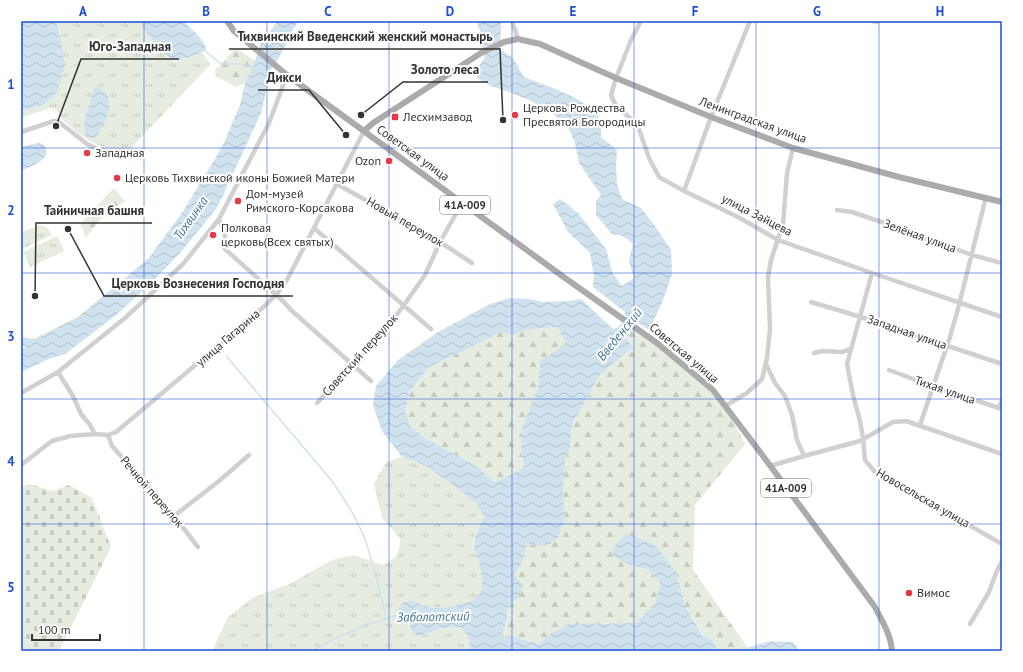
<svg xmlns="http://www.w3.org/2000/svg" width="1023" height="672" viewBox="0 0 1023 672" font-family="'PT Sans',sans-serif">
<defs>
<pattern id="grass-tufts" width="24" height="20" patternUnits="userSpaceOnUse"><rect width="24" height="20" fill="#e6ecdf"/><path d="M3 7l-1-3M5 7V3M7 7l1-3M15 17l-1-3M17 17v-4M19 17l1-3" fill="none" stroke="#c6cbc0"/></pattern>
<pattern id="forest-firs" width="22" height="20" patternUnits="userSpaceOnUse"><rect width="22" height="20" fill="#e6ecdf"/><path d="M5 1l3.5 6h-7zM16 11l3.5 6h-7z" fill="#c6cbc0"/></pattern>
<pattern id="cemetery-stones" width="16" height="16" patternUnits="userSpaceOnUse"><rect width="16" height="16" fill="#e6ecdf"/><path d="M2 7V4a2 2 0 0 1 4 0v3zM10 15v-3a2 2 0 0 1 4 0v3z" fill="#c6cbc0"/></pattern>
<pattern id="water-waves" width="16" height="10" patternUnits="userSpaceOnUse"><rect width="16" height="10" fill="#cfe2ee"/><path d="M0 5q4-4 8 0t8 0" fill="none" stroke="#b2c2cd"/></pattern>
</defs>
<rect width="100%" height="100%" fill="#fff"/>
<path fill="url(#grass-tufts)" d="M56,21H139C148,35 160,56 177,62L201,52L211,64L131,148C124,151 117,149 109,148C92,144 85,139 72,128C69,125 65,122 62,119C58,114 58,108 50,108L21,118V111L43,105L61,41Z
M38,225L47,227L52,235L22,249L21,247V233Z
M57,236L64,251L30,267L23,252Z
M402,457L426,466L458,489L478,505L484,517C480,525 473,536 473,546C474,551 478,558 480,563C481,570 483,578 483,585C484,602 451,608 438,608C431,608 423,604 417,602L401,620C414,624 407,631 415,635C420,638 428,633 433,631C442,627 451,628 461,627L469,639L470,651H212L228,617L252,598L291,583L330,561L343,557L356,556L383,565C397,557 400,555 400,538L382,518L374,484L386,462Z"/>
<path fill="url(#forest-firs)" d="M239,50L255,61L245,83L236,87L216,76L215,70L233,51Z
M114,188L125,201L101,218L86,238L80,224Z
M631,326L694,375L725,406L745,444L695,505L693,570L748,648L736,651H718L713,640L704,636L686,608L676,572L625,563L648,570L660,582L655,603L636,623H602L547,636L539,644L511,636L501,637L507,620L508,607L519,597L514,575L522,563L527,544L539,546L565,518L563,494L565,460L570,448L572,425L599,376L628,351L635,348C627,340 622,335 631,326Z
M557,327L566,342L554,352L540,360L538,387L522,428L521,451L524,467L511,475L494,482L478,467L425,438L411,427L405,411L410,391L429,367L468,349L500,332L510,335L533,329Z"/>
<path fill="url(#cemetery-stones)" d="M29,484L53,491L69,485L92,498L111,547L59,651H21V487Z"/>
<path fill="url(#water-waves)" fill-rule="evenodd" d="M21,21H56L61,41L65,65L57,93L43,105L21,111Z
M139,21H183C190,28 203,38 206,48L205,51L181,60C167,65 146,32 139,21Z
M278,21H299L293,29L280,56L271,70L261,113L220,202L213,213L180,253L150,284L115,316L65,354L51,358L21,372V350L26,347L21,344V337L34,339L78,317L148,259L182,213L222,147L240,105L245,83L255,61L260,44Z
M476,21H501V26L500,49L513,58L524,77C545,85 584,98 598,115C602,121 601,130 601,137L617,150L616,167L617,184L622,199L641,208L655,226L671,250L672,274L662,303L649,330L642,325L637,323C623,331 623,338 635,348L628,351L599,376L572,425L570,448L565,460L563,494L565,518L558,537L550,544L539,546L527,544L522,563L514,575L523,585L519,597L508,607L507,620L501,637L511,636L539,644L547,636L568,624L636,623L655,603L660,583L648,570L625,563L612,555L617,542L626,534L654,544L676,572L686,608L703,636L713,640L718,651H470L469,639L461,627C453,628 444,627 436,630C430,632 420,638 415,635C410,633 411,627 409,624C405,619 400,621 396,615C403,589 420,607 436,608C445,608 464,605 472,600C484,594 483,586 481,575C481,571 480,566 479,563C478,557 473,551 474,545C474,535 480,526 484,517L478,505L458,489L426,466L402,457L382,431L373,405L376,386L398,360L438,332L490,304L509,298L530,299L542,302L569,301L581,299L613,329L619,327L626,316L624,311L593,287L594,277L590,253L568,232L553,204L560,199L578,213L606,249L612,272L622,286L634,278L629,261L633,244L623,236L612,234L596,215V201L601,195L579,163L575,143L569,129L556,116L531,101L509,92L491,86L477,78L478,67L485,58L481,44L482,35ZM557,327L566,342L554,352L540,360L538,387L522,428L521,451L524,467L511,475L494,482L478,467L425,438L411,427L405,411L410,391L429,367L468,349L500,332L510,335L533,329Z
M98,87C108,90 112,105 108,114C105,122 100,129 97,137L93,138L86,135C82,121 87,111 92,97C93,94 93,91 95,88Z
M39,143C43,144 45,145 46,149C50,160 29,167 21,171V147Z
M771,641L793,642L800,651H736Z"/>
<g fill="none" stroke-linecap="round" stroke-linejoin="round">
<path stroke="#cfe2ee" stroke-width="1.5" d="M204,50L221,64H239L254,67
M227,357L332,481C344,498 356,517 364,537C374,563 379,591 386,618
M313,651L328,642L366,625L398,615"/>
<path stroke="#d0d0d0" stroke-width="4.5" d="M512,21L518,39
M641,21L631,40L616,78L611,95L615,104L637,125L640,132L649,158L659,177L684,191L738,217L778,240L872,273L1002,317
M872,21L877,22
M21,132L54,121L59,122L87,144L97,149L117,153L125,158
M337,184L440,242L472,263
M684,191L711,117L750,21
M837,210L852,212L887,224L899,231L931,240L972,255L1002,263
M219,219L225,235V249L283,301L291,310L371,381
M314,228L431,329
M872,273L847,364L853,395L860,421L863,438L865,460L875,472L967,524L1002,544
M811,302L861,317L1002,364
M814,353L822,351L842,352L851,349
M766,364L775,383L785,396L792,415L797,440L804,456
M889,370L932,386L1002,409
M58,372L73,396L81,414L90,425L95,434
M21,393L58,372L125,318L183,264L219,219L269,123L287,75
M317,403L383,333L404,305L425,275L440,242L462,203
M725,406L747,393L762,379L767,358L770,329L768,277L771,260L783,224L787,173L793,148
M998,408L1002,401
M920,425L950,337L958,309L986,197
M108,435L112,446L174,516L198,547
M21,465L52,441L70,436L95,434L108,435L116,432L257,313L277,294L287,280L364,131
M770,466L804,456L860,441L893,422L906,421L1002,454
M174,516L219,481L249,455
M970,624L989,592L996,573L1002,561"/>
<path stroke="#ababab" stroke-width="6" d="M227,21L234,31L287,75L565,278L657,343L713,390L763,456L875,607C882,621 891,635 892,651
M364,131L373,123L481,53L504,42L518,39L540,44L616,78L711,117L793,148L899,177L1002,202"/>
</g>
<path fill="none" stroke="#1d4ed8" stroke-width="1" stroke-opacity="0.55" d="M144,21V651M267,21V651M389,21V651M512,21V651M634,21V651M756,21V651M879,21V651M21,148H1002M21,273H1002M21,399H1002M21,524H1002"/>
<g fill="#e63946" stroke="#fff" stroke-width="1.5">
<circle cx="515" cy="115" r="4"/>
<rect x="391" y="113" width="8" height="8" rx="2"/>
<circle cx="87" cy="153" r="4"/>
<circle cx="389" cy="161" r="4"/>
<circle cx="117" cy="178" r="4"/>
<circle cx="238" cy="201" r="4"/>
<circle cx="213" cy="235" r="4"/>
<circle cx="909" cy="593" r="4"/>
</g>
<g text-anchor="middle" stroke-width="4" stroke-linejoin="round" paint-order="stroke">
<g fill="#fff" stroke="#707070" stroke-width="1">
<rect x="440" y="196" width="50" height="18" rx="3"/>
<rect x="761" y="479" width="50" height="18" rx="3"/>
</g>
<g font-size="11" font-weight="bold" fill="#333">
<text x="465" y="209">41А-009</text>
<text x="786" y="492">41А-009</text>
</g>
<g font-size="12" fill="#333" stroke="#fff" text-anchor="start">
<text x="523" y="112">Церковь Рождества<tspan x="523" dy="14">Пресвятой Богородицы</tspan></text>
<text x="403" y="121">Лесхимзавод</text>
<text x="95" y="157">Западная</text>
<text x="381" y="165" text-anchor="end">Ozon</text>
<text x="125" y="182">Церковь Тихвинской иконы Божией Матери</text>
<text x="246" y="198">Дом-музей<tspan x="246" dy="14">Римского-Корсакова</tspan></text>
<text x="221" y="232">Полковая<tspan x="221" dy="14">церковь(Всех святых)</tspan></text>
<text x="917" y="597">Вимос</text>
</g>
<g font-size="12" fill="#333" stroke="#fff">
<text transform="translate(753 120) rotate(20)" y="4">Ленинградская улица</text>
<text transform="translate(413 153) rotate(36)" y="4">Советская улица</text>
<text transform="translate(757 215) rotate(27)" y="4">улица Зайцева</text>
<text transform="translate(405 222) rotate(30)" y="4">Новый переулок</text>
<text transform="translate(920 236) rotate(20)" y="4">Зелёная улица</text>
<text transform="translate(907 332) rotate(19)" y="4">Западная улица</text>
<text transform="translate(228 338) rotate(-41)" y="4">улица Гагарина</text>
<text transform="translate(684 353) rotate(40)" y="4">Советская улица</text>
<text transform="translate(360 355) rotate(-48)" y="4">Советский переулок</text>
<text transform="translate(945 390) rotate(19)" y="4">Тихая улица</text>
<text transform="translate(152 492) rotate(49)" y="4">Речной переулок</text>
<text transform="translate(923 498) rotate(30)" y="4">Новосельская улица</text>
</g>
<g font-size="13" font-style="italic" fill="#3f7597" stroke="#fff">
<text transform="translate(190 218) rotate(-55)" y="5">Тихвинка</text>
<text transform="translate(619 334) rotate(-51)" y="5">Введенский</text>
<text transform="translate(433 616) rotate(-1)" y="5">Заболотский</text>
</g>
</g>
<path fill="none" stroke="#333" stroke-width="1.5" d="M503 120L500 49H229M56 126L81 59H179M361 115L403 82H488M346 135L309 90H258M35 296L36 223H152M68 229L104 296H293"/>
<g fill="#333" stroke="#fff" stroke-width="1.5">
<circle cx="503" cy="120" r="4"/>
<circle cx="56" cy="126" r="4"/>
<circle cx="361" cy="115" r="4"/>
<circle cx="346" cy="135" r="4"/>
<circle cx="35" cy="296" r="4"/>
<circle cx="68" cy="229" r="4"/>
</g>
<g font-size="13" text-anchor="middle" font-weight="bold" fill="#333" stroke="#fff" stroke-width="4" stroke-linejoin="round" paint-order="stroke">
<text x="365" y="41">Тихвинский Введенский женский монастырь</text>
<text x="130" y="51">Юго-Западная</text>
<text x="445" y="74">Золото леса</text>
<text x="284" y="82">Дикси</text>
<text x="94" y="215">Тайничная башня</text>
<text x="198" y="288">Церковь Вознесения Господня</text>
</g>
<rect width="1023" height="672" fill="none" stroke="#ffffff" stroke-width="44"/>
<path d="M32 634v6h68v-6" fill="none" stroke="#333333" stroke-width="2"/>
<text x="38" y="634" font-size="12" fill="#333333" stroke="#ffffff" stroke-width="3" paint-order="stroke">100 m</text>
<rect x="22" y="22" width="979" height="628" fill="none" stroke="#1d4ed8" stroke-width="1.5"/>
<g font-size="13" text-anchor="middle" font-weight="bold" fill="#1d4ed8">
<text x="83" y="16">A</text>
<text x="206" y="16">B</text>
<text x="328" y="16">C</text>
<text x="450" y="16">D</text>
<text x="573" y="16">E</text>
<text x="695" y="16">F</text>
<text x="817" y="16">G</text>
<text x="940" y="16">H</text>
<text x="11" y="89">1</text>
<text x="11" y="215">2</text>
<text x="11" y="341">3</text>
<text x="11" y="466">4</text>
<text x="11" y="592">5</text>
</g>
</svg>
